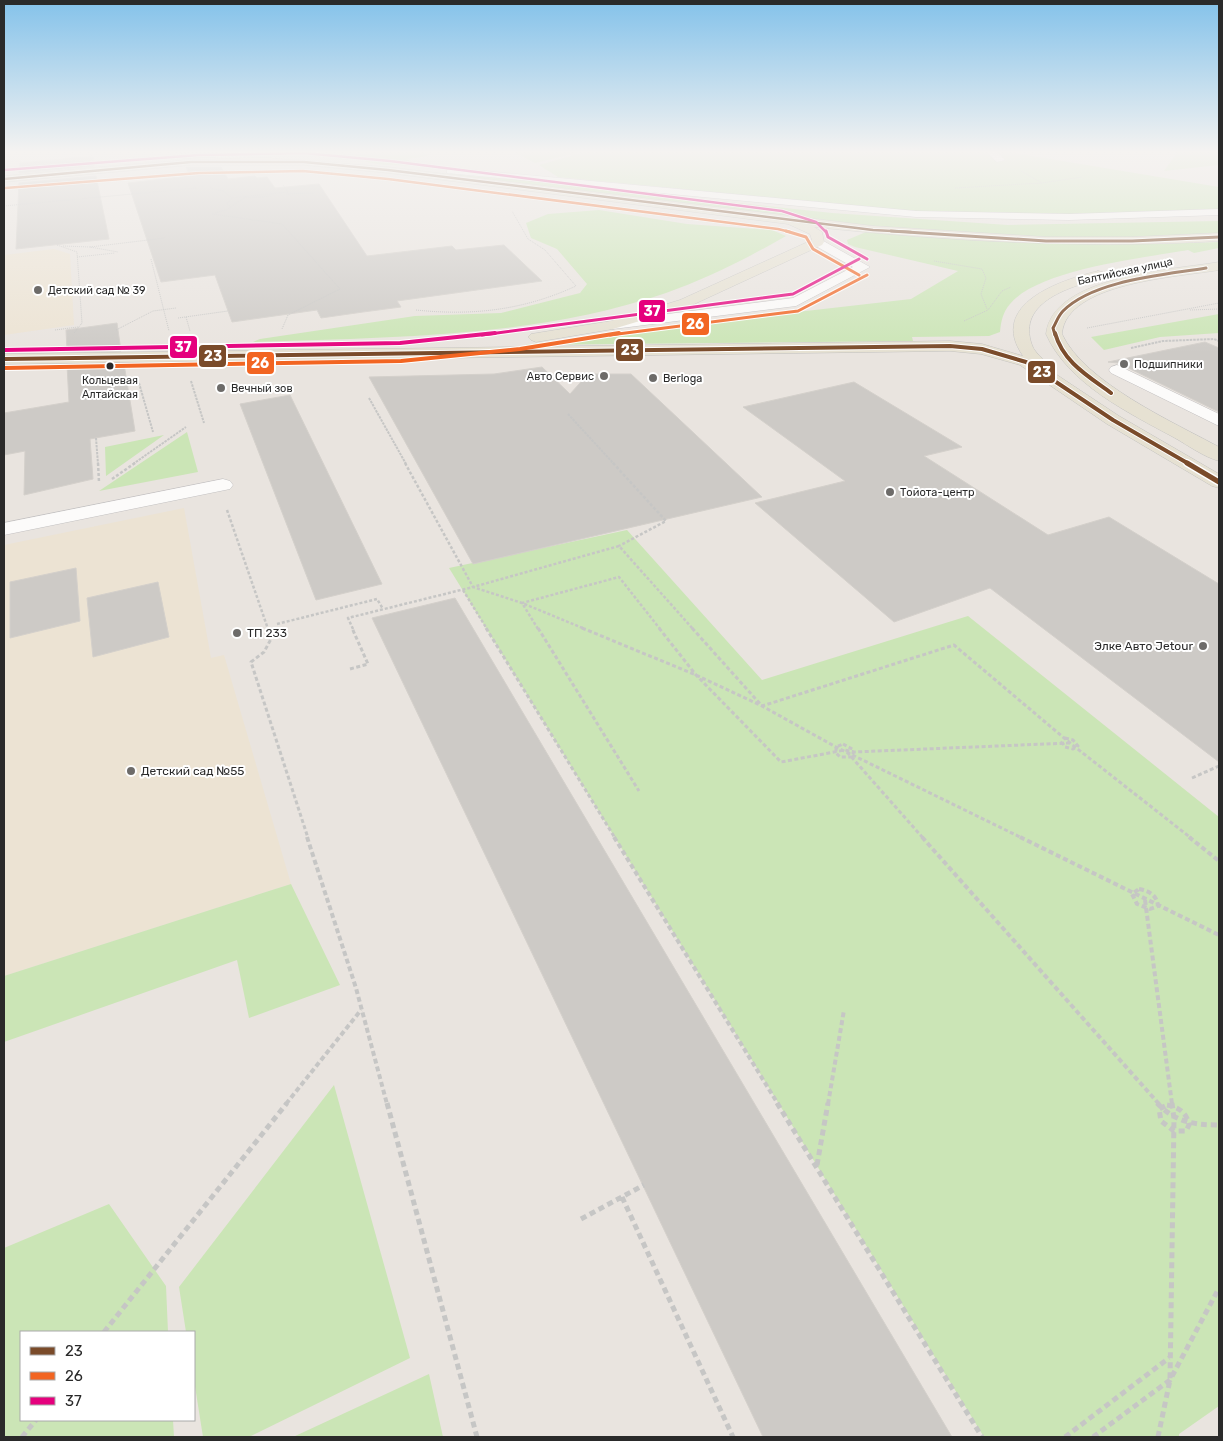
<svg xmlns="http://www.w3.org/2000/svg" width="1223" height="1441" viewBox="0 0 1223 1441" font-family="Rubik,sans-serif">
<rect width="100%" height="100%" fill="#e9e4df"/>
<path fill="#ece3d3" d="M54,249L70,254L74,325L4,335V255Z
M184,508L211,658L224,655L291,884L4,976V545Z"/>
<path fill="#cbe5b6" d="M388,151H421L428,156L407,159L417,166C402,165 364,167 355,155Z
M512,151H584L535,163Z
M588,151H1003L1219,187V210L1062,215L908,211L558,177L539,165Z
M1178,151H1219V165L1164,171Z
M411,171L520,180L832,213L1008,225L1219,221V235C953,254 675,205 411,171Z
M599,210L687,224L772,230L786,236C748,258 708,278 666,293C534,338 391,337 253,342L260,339L415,316L501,313L580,293L587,284L557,249L531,238L526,223L548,214Z
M866,232C984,242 1101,247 1219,242V248L1194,253L1188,250C1143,258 1039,269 1010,304C1003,312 1001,321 1000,332L989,336L912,337L913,341L525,345L596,335L911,299L958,271L855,247L848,244L847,240Z
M1219,314V333L1160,337L1104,350L1091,337Z
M187,432L198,472L99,491Z
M164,435L106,476L105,447Z
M627,530L762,680L968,616L1219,817V1406L1179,1434V1437H984L449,568Z
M291,884L340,985L249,1018L237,960L4,1042V976Z
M334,1085L410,1358L249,1437H203L194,1380V1332H186L179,1287Z
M109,1204L166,1286L168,1332H21V1420H173L174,1437H4V1248Z
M429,1374L443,1437H293Z"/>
<path fill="#cdcac6" stroke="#d4d0cb" d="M179,151H212L216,157L182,159Z
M93,156L94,166L19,173L20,163Z
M186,167H221L228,179L255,176L257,178L267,177L275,188L319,184L367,256L452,246L456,250L504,245L542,281L397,301L401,307L363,312L321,318L317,310L232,322L215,275L161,282L128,183L190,176Z
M96,176L109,239L16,249L19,183Z
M117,323L121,351H67L66,330Z
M1205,342L1219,348V412L1118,363L1108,362Z
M124,364L135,431L90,439L93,479L24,495L25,451L4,455V413L69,402L67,365Z
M542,367L570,394L588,374H631L762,497L473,564L369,377L494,374Z
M854,382L962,447L924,456L1048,535L1109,517L1219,584V762L990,588L894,622L755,503L845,481L743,407Z
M290,395L382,584L316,600L240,404Z
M76,568L80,621L10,638V582Z
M158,582L169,637L93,657L87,598Z
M455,598L952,1437H763L372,618Z"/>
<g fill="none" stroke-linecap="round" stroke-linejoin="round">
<g stroke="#c2c0c1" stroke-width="1">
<path id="minor" d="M985,151H996L1005,160L997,162Z
M451,168L916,211L1069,214L1219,209V215L1069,220L916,217L447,173V169Z
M818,238L870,267L796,306L613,329L606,325L613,321L793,298L853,267L814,245L812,242Z
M1117,365L1219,414V426L1111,373L1109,370L1111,367Z
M223,479L230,481L233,485L230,489L4,535V523Z"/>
</g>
<g stroke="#c4c3c1" stroke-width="1">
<path id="major" d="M267,158L388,167L873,226L1046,237H1132L1219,233V241C1084,249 949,241 814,227L822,232L824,242L822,245L690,306L613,329L536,342L531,340L528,337L531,334L611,321L680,300L812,240L810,234L788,224L388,173L304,165H191L4,182V176C92,168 179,158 267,158Z
M1219,262V270C1180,277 1066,282 1062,334C1084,382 1173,422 1219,447V461C1204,457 1189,446 1175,438C1129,413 1068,384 1046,334C1053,275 1174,270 1219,262Z
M1098,271L1103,272L1105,275L1103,278C1073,286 1016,301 1032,345C1035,355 1050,362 1051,371L1119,416L1219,474V488L1212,486L1107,424L1020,365L981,354L950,351L4,364V354L950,341L982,344L1023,356C987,304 1061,280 1098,271Z"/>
</g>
<path stroke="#c6c6c5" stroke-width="1" stroke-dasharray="1 1" stroke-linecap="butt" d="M1021,171L1042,183
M210,188L223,191L232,198L288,192L283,185
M955,188L1042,183L1082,177
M286,194L314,193
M244,198L272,196
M4,206L197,188
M230,206L227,204L232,198
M215,213L226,210L244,198
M212,214L282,224L340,289L288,315L282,329
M57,245L77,252L82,323L74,333
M63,246L90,247L118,252
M90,247L165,238
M77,257L115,253
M151,259L169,331
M934,261L982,269L986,278L981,294L987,309
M416,310C473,316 524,310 576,286L545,250L528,239L512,211
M1190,310L1219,309
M186,317L190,331
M178,318L228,311
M964,321L988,310L1002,291L1011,287
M1087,328L1219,303
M55,330L78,327
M116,330L153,311L176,308"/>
<path stroke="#c6c6c5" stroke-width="2" stroke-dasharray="2.5 1" stroke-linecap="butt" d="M1131,348L1163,341L1214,339L1219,341
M191,381L204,423
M139,383L153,432
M369,398L406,464
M568,414L614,464
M96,438L98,464
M133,464L186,427"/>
<path stroke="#c6c6c5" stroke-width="2.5" stroke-dasharray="3 2" stroke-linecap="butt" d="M98,463L99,482
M405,463L473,587L619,546L693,629
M613,463L666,521L619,546
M112,479L135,463
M227,510L268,629
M463,590L487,629
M277,624L377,599L383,609
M353,629L348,618L473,587L522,603L585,629
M538,629L522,603L619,577L660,629"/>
<path stroke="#c6c6c5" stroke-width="3" stroke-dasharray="4 2.5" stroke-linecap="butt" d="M267,628L271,639L264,652L251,662L308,838
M486,628L615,838
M538,628L639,791
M582,628L696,675L762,706L836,747L1022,838
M659,628L696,675L781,762L845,750L854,752L1069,743
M692,628L762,706L954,645L1070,743L1191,838
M350,669L368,664L352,628
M1065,738L1073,740L1078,746L1073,749L1065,747L1062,742Z
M843,744L854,750L852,757H840L836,753V747Z
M847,752L923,838
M1192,778L1219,766"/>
<path stroke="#c6c6c5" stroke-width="4" stroke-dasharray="5 3" stroke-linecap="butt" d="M307,837L356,988L387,1104
M614,837L778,1104
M922,837L1159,1104
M1020,837L1219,935
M1189,837L1219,861
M1139,889C1149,891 1157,895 1158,906L1150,909L1137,904L1132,894Z
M1145,900L1172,1104
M286,1104L361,1010
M828,1104L844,1010"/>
<path stroke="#c6c6c5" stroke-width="5" stroke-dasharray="6 4" stroke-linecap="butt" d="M387,1103L477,1437
M777,1103L982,1437
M1157,1103C1175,1122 1194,1125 1219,1125
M1167,1105C1179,1107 1187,1113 1189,1125L1186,1131H1174L1161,1121L1159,1109Z
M817,1165L828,1103
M622,1197L733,1437
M581,1219L644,1185
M104,1332L287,1103
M22,1437L36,1420
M1065,1437L1169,1358
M1093,1437L1170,1380L1219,1288
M1158,1437L1170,1380L1174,1119L1172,1103"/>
<use href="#minor" fill="#fcfbfa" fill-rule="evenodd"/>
<use href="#major" fill="#e6e1d2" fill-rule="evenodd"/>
<g stroke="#fff" stroke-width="4">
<path id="bus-1-far3" d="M4,179L191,162H304L388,170L873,230L911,232"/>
</g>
<g stroke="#fff" stroke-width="5">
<path id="bus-1-far2" d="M891,231L1046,241H1132L1219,237
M1055,335L1053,328C1056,323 1058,316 1063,311C1094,280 1164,275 1206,268"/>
</g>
<g stroke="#fff" stroke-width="6">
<path id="bus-1-far1" d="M1055,333C1063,362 1088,376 1111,393
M4,359L950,346L982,349L1026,362L1113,420L1189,464"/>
</g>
<g stroke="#fff" stroke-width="8">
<path id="bus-1" d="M1187,463L1219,482"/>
</g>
<g stroke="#fff" stroke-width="4">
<path id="bus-2-far2" d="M5,188L199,173L303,171L388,179L778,229L790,232"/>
</g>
<g stroke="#fff" stroke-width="5">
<path id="bus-2-far1" d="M786,231L806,237L813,249L859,275
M610,335L798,311L867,275"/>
</g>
<g stroke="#fff" stroke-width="6">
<path id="bus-2" d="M4,368L401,361L520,349L619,333"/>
</g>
<g stroke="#fff" stroke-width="4">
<path id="bus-3-far2" d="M4,170L198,155L304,153L390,161L782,211L816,222L826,232"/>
</g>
<g stroke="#fff" stroke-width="5">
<path id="bus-3-far1" d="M826,231L828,237L867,259
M482,335L793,294L859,259"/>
</g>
<g stroke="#fff" stroke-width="6">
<path id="bus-3" d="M4,350L400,343L495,333"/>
</g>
<use href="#bus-1-far3" stroke="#7a4b2a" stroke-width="2.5"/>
<use href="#bus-1-far2" stroke="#7a4b2a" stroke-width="3"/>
<use href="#bus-1-far1" stroke="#7a4b2a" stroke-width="4"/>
<use href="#bus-1" stroke="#7a4b2a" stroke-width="5"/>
<use href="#bus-2-far2" stroke="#f26522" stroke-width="2.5"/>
<use href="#bus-2-far1" stroke="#f26522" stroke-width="3"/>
<use href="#bus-2" stroke="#f26522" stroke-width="4"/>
<use href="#bus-3-far2" stroke="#e5007d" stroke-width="2.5"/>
<use href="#bus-3-far1" stroke="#e5007d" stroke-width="3"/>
<use href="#bus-3" stroke="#e5007d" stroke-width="4"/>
</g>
<linearGradient id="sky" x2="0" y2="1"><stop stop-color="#84c2ea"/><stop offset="0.43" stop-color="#f5f3f1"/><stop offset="1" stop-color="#f5f3f1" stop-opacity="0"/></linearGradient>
<rect width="1223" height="353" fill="url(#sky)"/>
<g fill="#6d6b69" stroke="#fff" stroke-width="2">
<circle cx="38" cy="290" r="5"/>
<circle cx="1124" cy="364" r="5"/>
<circle cx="604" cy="376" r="5"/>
<circle cx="653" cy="378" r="5"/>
<circle cx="221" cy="388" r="5"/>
<circle cx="890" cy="492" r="5"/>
<circle cx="237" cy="633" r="5"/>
<circle cx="1203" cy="646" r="5"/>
<circle cx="131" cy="771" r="5"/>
</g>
<circle fill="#2a2a2a" stroke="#fff" stroke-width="2" cx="110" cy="366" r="4.5"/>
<g text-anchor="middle" stroke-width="4" stroke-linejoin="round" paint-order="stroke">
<g font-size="11" fill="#2a2a2a" stroke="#fff">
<text transform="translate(1125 271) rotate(-12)" y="4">Балтийская улица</text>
</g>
<g font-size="11" fill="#2a2a2a" stroke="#fff" text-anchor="start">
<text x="48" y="294">Детский сад № 39</text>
<text x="1134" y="368">Подшипники</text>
<text x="594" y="380" text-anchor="end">Авто Сервис</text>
<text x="663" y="382">Berloga</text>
<text x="231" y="392">Вечный зов</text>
<text x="900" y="496">Тойота-центр</text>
</g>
<g font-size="11" fill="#2a2a2a" stroke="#fff">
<text x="110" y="384">Кольцевая<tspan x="110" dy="14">Алтайская</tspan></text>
</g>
<g font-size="12" fill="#2a2a2a" stroke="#fff" text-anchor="start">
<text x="247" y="637">ТП 233</text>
<text x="1193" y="650" text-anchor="end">Элке Авто Jetour</text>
<text x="141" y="775">Детский сад №55</text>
</g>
</g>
<g stroke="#fff" stroke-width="2">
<rect x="638" y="299" width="28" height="24" rx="5" fill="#e5007d"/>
<rect x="681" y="312" width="29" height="24" rx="5" fill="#f26522"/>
<rect x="169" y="335" width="29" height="24" rx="5" fill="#e5007d"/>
<rect x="615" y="338" width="29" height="24" rx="5" fill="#7a4b2a"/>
<rect x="198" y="344" width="29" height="24" rx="5" fill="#7a4b2a"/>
<rect x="246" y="351" width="29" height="24" rx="5" fill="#f26522"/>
<rect x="1027" y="360" width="29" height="24" rx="5" fill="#7a4b2a"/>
</g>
<g font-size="14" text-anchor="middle" font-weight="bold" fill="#fff">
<text x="652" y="316">37</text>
<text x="695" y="329">26</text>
<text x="183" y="352">37</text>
<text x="630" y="355">23</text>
<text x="213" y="361">23</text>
<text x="260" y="368">26</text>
<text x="1042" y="377">23</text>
</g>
<rect width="1223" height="1441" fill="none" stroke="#2a2a2a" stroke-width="10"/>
<rect x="20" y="1331" width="175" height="90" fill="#ffffff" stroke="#aaaaaa"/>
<rect x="30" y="1347" width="25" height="8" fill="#7a4b2a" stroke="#aaaaaa"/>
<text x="65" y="1356" font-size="15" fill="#2a2a2a">23</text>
<rect x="30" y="1372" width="25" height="8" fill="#f26522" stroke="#aaaaaa"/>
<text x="65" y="1381" font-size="15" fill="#2a2a2a">26</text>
<rect x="30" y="1397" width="25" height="8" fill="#e5007d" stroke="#aaaaaa"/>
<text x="65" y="1406" font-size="15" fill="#2a2a2a">37</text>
</svg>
